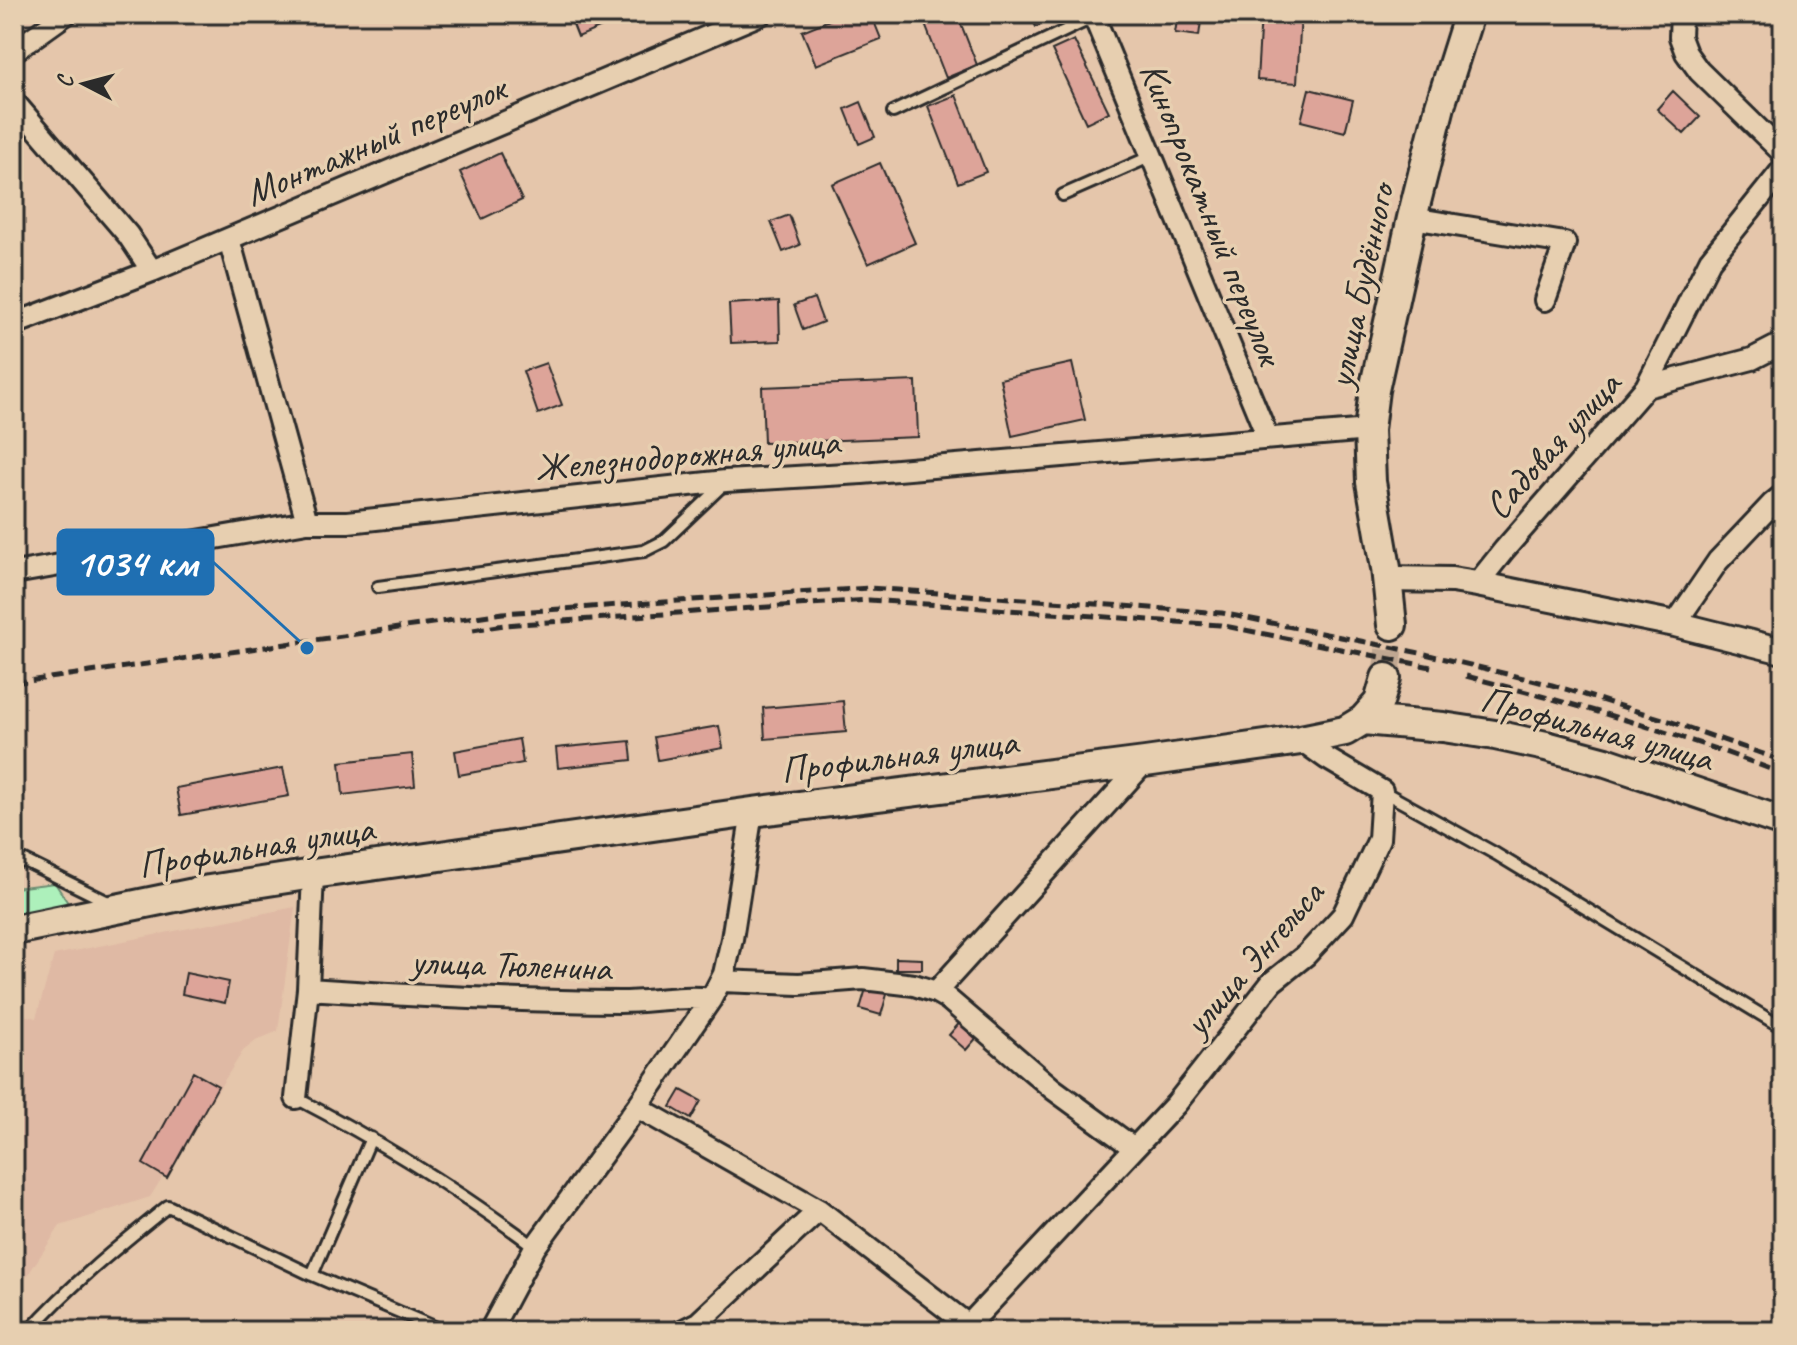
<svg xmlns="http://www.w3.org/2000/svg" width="1797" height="1345" viewBox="0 0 1797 1345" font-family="Caveat,sans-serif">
<rect width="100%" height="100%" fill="#e5c6ab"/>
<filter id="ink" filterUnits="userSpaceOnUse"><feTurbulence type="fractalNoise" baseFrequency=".0125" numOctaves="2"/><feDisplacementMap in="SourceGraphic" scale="16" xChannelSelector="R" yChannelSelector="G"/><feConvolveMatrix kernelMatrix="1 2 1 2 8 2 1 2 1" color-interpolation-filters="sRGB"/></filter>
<g filter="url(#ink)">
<path fill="#dfb9a4" d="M295,907L278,1031L257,1040L243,1051L150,1197L60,1226L14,1296V1013L36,1018L54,955Z"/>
<path fill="#adf0bb" stroke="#6c8e73" stroke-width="2" d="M55,883L68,903L14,915V888Z"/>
<path fill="#dda499" stroke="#2b2b2b" stroke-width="2" d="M569,14H605L609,24L578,37Z
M844,14H871L881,39L816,65L802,31Z
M921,14H957L977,65L946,78Z
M1030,14H1059L1060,16L1036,27Z
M1178,14H1202L1199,36L1175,33Z
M1261,14H1301L1297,83L1257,80Z
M1074,40L1109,112L1086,123L1052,50Z
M1309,89L1353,100L1345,132L1301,121Z
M1673,91L1700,117L1684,134L1657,109Z
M956,95L986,172L958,183L928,106Z
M861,102L875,137L859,144L845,109Z
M500,153L522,200L482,219L460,172Z
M880,163L915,243L868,264L832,184Z
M789,215L800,245L783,252L771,222Z
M814,298L823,322L803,330L794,305Z
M779,301L780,341L731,343L729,304Z
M546,363L562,405L538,414L523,371Z
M1072,363L1085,420L1012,436L1000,379Z
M916,381L918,437L764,443L762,387Z
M843,701L846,732L765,739L763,708Z
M719,726L723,748L658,760L654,737Z
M519,739L523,763L459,775L455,751Z
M630,741L632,760L558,768L556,748Z
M412,754L415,786L343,795L340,762Z
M283,768L289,796L181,815L176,788Z
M896,958L922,959V969H896Z
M186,973L229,982L225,1003L182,994Z
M867,985L888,991L881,1015L860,1009Z
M962,1020L979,1035L966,1050L949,1035Z
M193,1072L218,1086L167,1178L143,1164Z
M681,1090L701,1101L691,1119L671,1107Z"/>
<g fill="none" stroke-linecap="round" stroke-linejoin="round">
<path stroke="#c0a791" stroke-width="28" stroke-dasharray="28 14" stroke-linecap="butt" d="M1386,678L1392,625"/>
<g stroke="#2b2b2b" stroke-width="16">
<path id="service" d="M893,112L1094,17
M1063,195L1152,156
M378,587L644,551L664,541L725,483
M1382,791L1496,854L1783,1028
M14,863L25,861L112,904
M296,1098C379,1141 460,1191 535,1247
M312,1275L371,1138
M29,1331C70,1285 120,1245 168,1206L312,1275L444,1331"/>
</g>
<g stroke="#2b2b2b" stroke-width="26">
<path id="minor" d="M1093,14L1268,438
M1681,14L1680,37L1686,53L1699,71L1783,153
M14,51L66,14
M14,102L128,235L152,271
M1412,218L1565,243L1545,300
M229,239L307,522
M14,324L152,271L761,14
M1646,387L1710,260L1783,169
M14,573L307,522H348L726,481L862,473L1369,430
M1477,584L1504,550L1646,387L1752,359L1783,343
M1675,624L1718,561L1773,503L1783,495
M721,981L799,984L863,979L914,985L936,992L948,999L1053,1089L1134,1148
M308,989C411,996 516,1001 620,1002C651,1002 681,995 711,999
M936,992L1145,762
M296,1098L308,989L313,874
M637,1107L819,1210L968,1325
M490,1331L535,1247L637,1107L711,999L724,974L732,939L752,812
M682,1331L698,1323L819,1210
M963,1331L1176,1104L1272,982L1306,955L1343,915L1379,839L1382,791L1326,758L1301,740"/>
</g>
<g stroke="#2b2b2b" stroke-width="30">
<path id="tertiary" d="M1386,579L1452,580L1477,584L1675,624L1783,651"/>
</g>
<g stroke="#2b2b2b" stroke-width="34">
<path id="secondary" d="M1392,625L1386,568L1371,482L1369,430L1374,390L1412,218L1440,106L1469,14
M1363,720L1379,702L1386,678
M14,930L209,890L313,874L752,812L1145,762L1301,740L1345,731L1363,720L1443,727L1495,735L1546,746L1606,762L1783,822"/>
</g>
<use href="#service" stroke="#e7cfb0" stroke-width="10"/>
<use href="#minor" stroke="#e7cfb0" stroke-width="20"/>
<use href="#tertiary" stroke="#e7cfb0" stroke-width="24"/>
<use href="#secondary" stroke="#e7cfb0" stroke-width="28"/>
<path stroke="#2b2b2b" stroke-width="5" stroke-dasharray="12 6" stroke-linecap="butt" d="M473,630L504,625L869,600L1220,625L1431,667
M1466,676C1573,704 1680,733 1783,774
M14,683L503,613L869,588L1222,613L1425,654L1552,685L1666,720L1783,761"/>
</g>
</g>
<g text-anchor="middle" stroke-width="7" stroke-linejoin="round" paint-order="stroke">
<g font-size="38" fill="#2b2b2b" stroke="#e7cfb0">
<text transform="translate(375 140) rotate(-23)" y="13">Монтажный переулок</text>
<text transform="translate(1212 213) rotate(68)" y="13">Кинопрокатный переулок</text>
<text transform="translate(1360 286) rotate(-78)" y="13">улица Будённого</text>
<text transform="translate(1552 445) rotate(-48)" y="13">Садовая улица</text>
<text transform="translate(687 454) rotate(-5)" y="13">Железнодорожная улица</text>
<text transform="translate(1597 728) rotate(15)" y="13">Профильная улица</text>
<text transform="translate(899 755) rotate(-7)" y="13">Профильная улица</text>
<text transform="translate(256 846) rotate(-9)" y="13">Профильная улица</text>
<text transform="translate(1253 958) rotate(-49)" y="13">улица Энгельса</text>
<text transform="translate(511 964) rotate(2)" y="13">улица Тюленина</text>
</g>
</g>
<path fill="none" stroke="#1f6fb2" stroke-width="3" d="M307 648L213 562"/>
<circle fill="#1f6fb2" stroke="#e7cfb0" stroke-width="3" cx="307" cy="648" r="8"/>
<rect fill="#1f6fb2" stroke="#1f6fb2" stroke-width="3" x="58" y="530" width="155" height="64" rx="8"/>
<g font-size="40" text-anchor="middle" font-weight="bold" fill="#fff">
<text x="136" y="576">1034 км</text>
</g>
<rect width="1797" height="1345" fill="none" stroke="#e7cfb0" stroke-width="48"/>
<rect x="24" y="24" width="1749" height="1297" fill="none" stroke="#2b2b2b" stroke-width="3" filter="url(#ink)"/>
<g transform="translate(84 84) rotate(276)" stroke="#e7cfb0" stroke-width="6" paint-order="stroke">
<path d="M0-6L14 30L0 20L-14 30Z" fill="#2b2b2b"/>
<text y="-12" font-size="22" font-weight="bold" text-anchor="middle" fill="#2b2b2b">С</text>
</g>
</svg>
